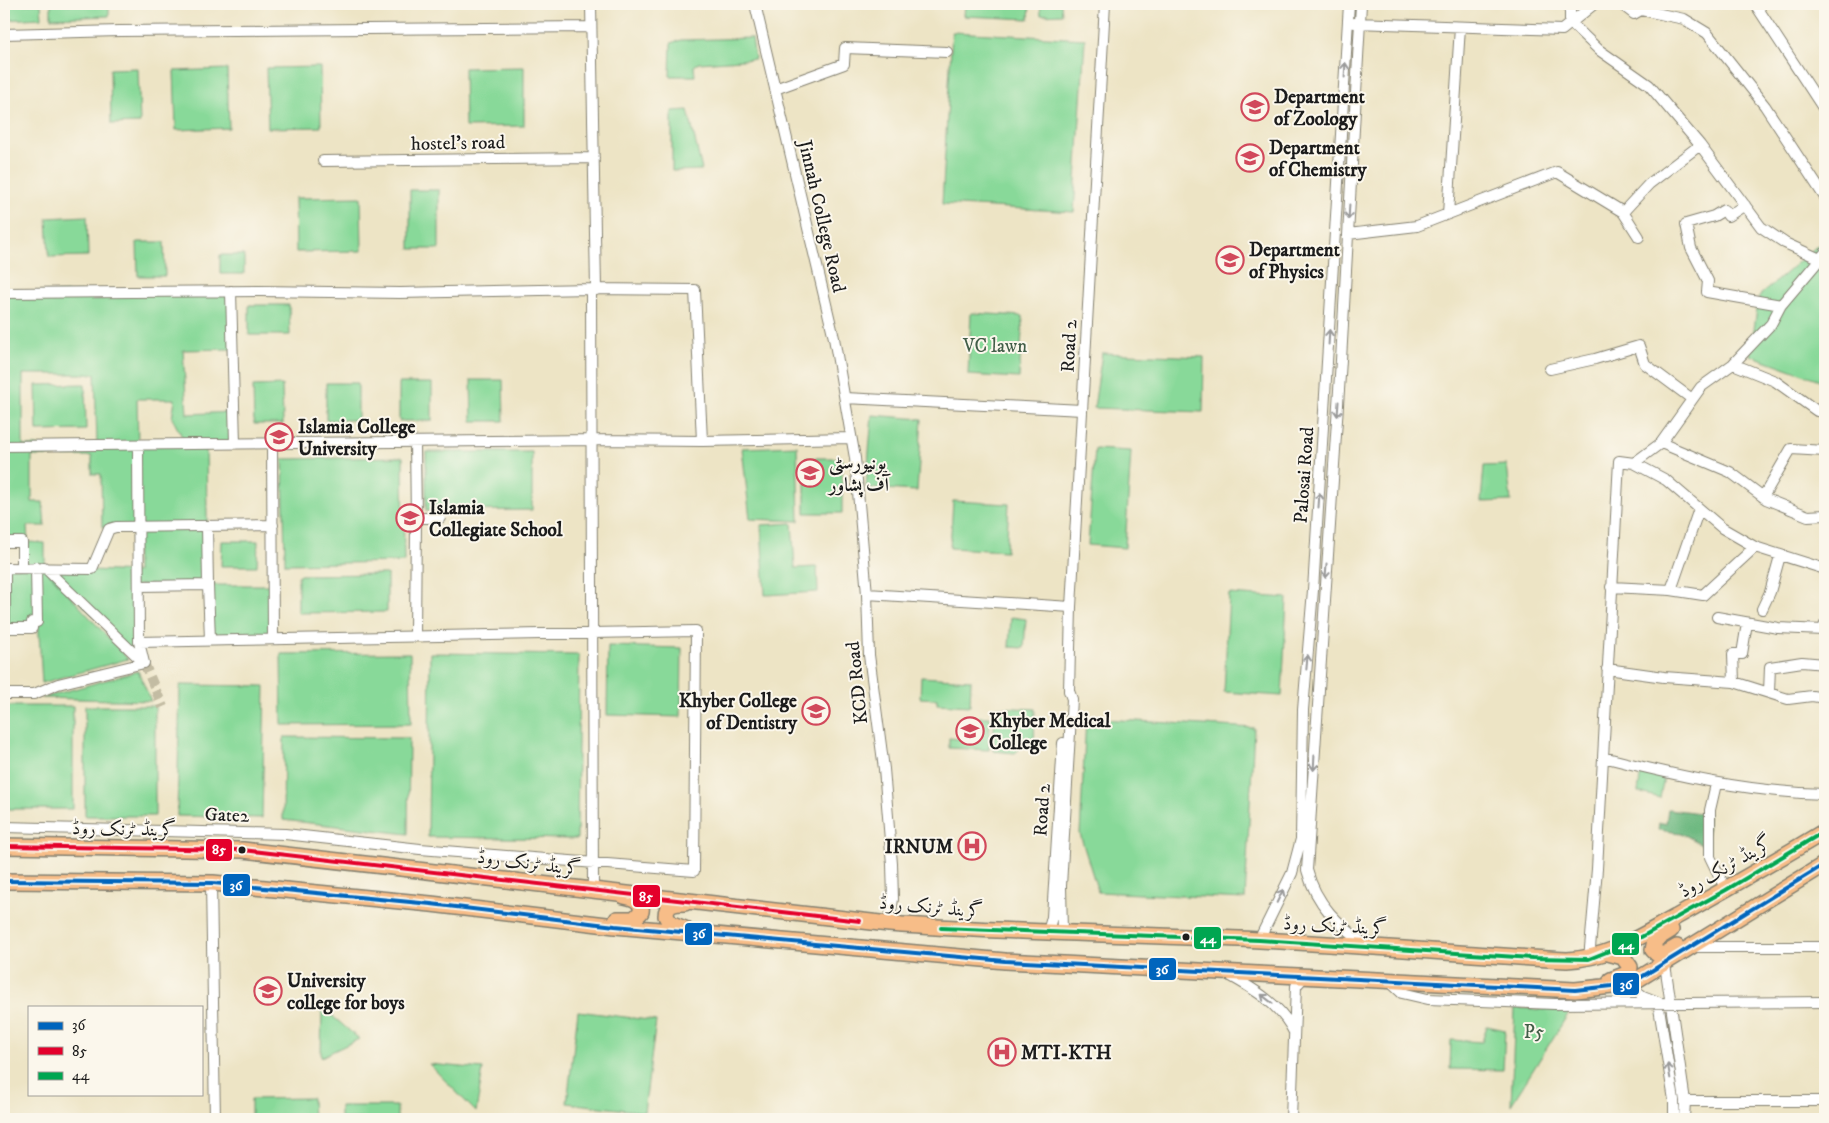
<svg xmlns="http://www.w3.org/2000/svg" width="1829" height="1123" viewBox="0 0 1829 1123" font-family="'IM FELL DW Pica',Amiri,serif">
<rect width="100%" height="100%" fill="#fbf7ec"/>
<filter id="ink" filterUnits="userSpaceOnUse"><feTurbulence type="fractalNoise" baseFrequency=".02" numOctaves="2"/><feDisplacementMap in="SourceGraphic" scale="10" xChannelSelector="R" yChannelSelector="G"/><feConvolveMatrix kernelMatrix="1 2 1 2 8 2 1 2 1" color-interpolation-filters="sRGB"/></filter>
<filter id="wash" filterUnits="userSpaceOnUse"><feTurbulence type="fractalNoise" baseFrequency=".0096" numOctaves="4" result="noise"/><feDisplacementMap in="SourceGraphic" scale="20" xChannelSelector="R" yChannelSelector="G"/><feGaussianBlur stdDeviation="1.12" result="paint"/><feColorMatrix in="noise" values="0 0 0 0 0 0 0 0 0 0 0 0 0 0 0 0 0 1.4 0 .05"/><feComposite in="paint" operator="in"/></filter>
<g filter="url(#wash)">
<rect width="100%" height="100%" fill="#ede4c5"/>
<path fill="#88d999" stroke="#527a5a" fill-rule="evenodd" d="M4,4H41L42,18L4,20Z
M51,4H109V16L51,18Z
M965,4H1030L1029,19L964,16Z
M1040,4H1061L1062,14L1041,15Z
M952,32L1085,39L1074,212L942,204Z
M752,38L755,59L699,63L694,66L695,76H670L671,43L681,40Z
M320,67L321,127L268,128L266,68Z
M524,67V126L465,127L464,68Z
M138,68L140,123L111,124L110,69Z
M227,69L229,128L176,130L174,71Z
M688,110L702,170L672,171V111Z
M410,190H439V249H410Z
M361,197L362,251L296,252L295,198Z
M87,216L88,256L49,257L47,218Z
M1825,239V382L1750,355L1759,296Z
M137,242H164L165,276H138Z
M220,255H244V274H220Z
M231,291L233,349L183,350L187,414L235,412V444H206L208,585H273V639L210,640L208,585H137V657L49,573L128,659L42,683L37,602V622L4,628V568L22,567V542H4V293ZM23,374H95L97,445L23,446ZM137,399H175L172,418L186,444L138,445ZM32,456H92V474H101L102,527H136L137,572L45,568V543L28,542L27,526H45L43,502H32Z
M249,305H289L290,335H249Z
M971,313L1023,316L1019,378L968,375Z
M1102,353L1204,357L1203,412L1094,408Z
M471,380H503L504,421H472Z
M326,383H358V420H326Z
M399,383H432V421H399Z
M85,384L86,430L37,431L36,385Z
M282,385L283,424H254L253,386Z
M872,415L922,419L917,491L866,488Z
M797,446L799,521L750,519L742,448Z
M1095,449L1131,451L1125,548L1088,545Z
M426,452H532V510L426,511Z
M403,457L404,562L285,564L283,459Z
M805,458H842V513H805Z
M1507,465L1511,501L1481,502L1484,466Z
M953,501L1009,504L1006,551L950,548Z
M792,523L795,568L817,567L818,592L765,595L761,525Z
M222,541H258L257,566H221Z
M387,574V612L298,613V575Z
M1229,594L1287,598L1282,696L1224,692Z
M1011,617L1026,619L1024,648L1009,647Z
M608,646L682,648L681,717L607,715Z
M410,653L411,724L282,725L281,654Z
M430,653L579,655L577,839L428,837Z
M138,671L151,701L42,698Z
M921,677L971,680L970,706L937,704V699L920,698Z
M180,685L265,686L262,818L177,816Z
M4,706H73V809H4Z
M85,706H155V816H85Z
M995,707L1035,709L1034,749L1024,745L1015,753L993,751Z
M979,717H990L989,750L949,748V738L960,739L962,730L979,731Z
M1086,718L1254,728L1245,899L1098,892L1080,834Z
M284,737L409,738L408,834L283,820Z
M1641,771L1664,778L1660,798L1638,792Z
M322,1007L359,1039L321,1057Z
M1515,1008L1570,1011L1511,1105Z
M578,1011L656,1021L644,1112L567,1103Z
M1487,1026L1505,1030L1503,1070L1450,1069L1451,1040L1482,1042Z
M429,1064L483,1069L476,1112Z
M312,1098L313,1119H251V1099Z
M340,1106H397V1119H340Z"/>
<path fill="#6eb981" stroke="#456a4e" d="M1668,809L1708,814L1707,847L1681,833L1658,830L1659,823H1666Z"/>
</g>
<g filter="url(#ink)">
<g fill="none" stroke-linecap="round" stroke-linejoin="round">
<path stroke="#c3bca3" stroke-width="10" stroke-dasharray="10 5" stroke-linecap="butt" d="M144,663L163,707"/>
<g stroke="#848070" stroke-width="12">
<path id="minor" d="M591,4L596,290
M755,4L834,338L855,458L867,594L869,655L884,769L892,864L893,899L889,924
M1361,4L1341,360L1307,870C1316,905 1339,925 1367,946
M1570,4V22L1599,50L1649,85L1700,145L1761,227L1785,243L1820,259
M1621,4L1634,14L1641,10L1684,19L1707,33L1765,106L1824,196L1825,195
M1755,4L1825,111
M1355,23L1562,30L1594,4
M4,34L120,31L591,27
M775,89L844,64L845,48L947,52
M323,161L594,158
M1745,205L1728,216L1724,210L1714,216L1686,224L1691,248L1708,281L1707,292L1781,305
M1623,212L1649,184L1700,145
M1448,214L1460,27
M1348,234L1417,226L1557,172L1623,212L1639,237
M591,289L593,890
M231,291L235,444
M4,293L260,291L400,293L591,289L695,290L702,441
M1733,364L1775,381L1817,411L1825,412
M1550,369L1595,359L1639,346L1645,364L1692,399
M845,398L1082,410
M415,442L416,518H440
M272,443L273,639
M1661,443L1730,472L1766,499L1808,516L1825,515
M4,446L593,440L702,441L851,438
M1634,463L1666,480L1722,528L1755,547L1825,569
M1763,497L1791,449L1825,451
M207,526L208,585
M4,542H22V568
M44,567L144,663
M4,568L92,569L109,529L116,527L273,525
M139,586L208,585L210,640
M1611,587L1671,590L1703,595L1755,547
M1671,590L1699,509
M867,594L1071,607
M1762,609L1770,592L1780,556
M1717,617L1778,628L1823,630L1825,624
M4,628H32V622H37L36,567
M5,628V568
M415,636L416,518
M1607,669L1664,677L1734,682L1788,699L1812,696L1825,698
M1734,682L1733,654H1742L1747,623
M1769,692L1770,667L1802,662L1825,664
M4,694H34L58,684L144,663L139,642L138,445
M1603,757C1677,776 1748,792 1825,794
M1716,784L1710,810V857L1726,890
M4,827L285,834L420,849L694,871L696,631L139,642
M211,884L215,1119
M1048,932L1052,917L1063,743
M1062,932L1061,886L1072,699L1069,691L1071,607L1105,4
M1259,940L1292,873L1301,839L1303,710L1313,590L1349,4
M1691,947H1825
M1589,959L1597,869L1619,461L1634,463L1661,443L1701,387L1733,364L1771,324L1781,305L1825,253
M1665,964L1685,1101L1684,1119
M1227,974C1254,989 1280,1004 1294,1032
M1388,980L1402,993L1428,999L1555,1004L1825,1002
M1627,984L1643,996L1658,1002L1674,1100V1119
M1685,1101H1825
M1291,1119L1296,986L1304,977"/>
</g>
<g stroke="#848070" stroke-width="18">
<path id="highway" d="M4,846L243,850L889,924C1012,933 1136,934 1259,940C1362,945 1464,954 1567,960C1610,958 1640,936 1676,917C1726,889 1776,861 1825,831
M4,881L213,883L431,904L615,926L1005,961L1575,990L1622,985L1635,981L1825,864
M685,903C674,903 666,904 666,916L670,923L685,929
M617,919H634L641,912C643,901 634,898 624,896
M1671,930L1655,940L1653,950L1657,954H1665L1677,947
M1608,953L1623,957L1630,967L1629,973L1611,980"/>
</g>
<use href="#minor" stroke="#fff" stroke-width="10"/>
<use href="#highway" stroke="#f7bd88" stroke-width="15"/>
<g stroke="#fbf7ec" stroke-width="8">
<path id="bus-1" d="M4,881L213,883L431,904L615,926L1005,961L1575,990L1622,985L1635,981L1825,864"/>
</g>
<g stroke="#fbf7ec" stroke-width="8">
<path id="bus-2" d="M4,846L243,850L860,921"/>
</g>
<g stroke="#fbf7ec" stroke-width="8">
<path id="bus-3" d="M941,928L1259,940L1532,958L1589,959L1634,941L1726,890L1825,831"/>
</g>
<use href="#bus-1" stroke="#0065bd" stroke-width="4"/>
<use href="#bus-2" stroke="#e4002b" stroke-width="4"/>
<use href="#bus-3" stroke="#00a651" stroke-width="4"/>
</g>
<defs><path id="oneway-shaft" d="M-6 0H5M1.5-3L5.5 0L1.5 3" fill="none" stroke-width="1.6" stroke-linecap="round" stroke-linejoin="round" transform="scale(1.25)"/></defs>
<g stroke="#999">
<use href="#oneway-shaft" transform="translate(1345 70) rotate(-87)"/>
<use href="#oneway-shaft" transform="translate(1349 212) rotate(93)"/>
<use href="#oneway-shaft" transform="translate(1329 337) rotate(-87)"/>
<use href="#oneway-shaft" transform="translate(1338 409) rotate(94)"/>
<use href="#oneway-shaft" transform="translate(1319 500) rotate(-86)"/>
<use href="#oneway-shaft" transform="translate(1326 571) rotate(94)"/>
<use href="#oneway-shaft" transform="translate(1307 662) rotate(-85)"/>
<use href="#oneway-shaft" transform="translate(1314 763) rotate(93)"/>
<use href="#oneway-shaft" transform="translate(1280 896) rotate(-64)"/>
<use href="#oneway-shaft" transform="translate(1267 999) rotate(-142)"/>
<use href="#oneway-shaft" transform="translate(1669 1071) rotate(-100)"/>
</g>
</g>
<defs>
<g id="university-ring" transform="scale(1.4375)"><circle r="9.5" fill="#fbf7ec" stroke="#d1495b" stroke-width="1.5"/><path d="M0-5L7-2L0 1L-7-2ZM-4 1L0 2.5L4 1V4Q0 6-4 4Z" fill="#d1495b"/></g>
<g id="hospital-ring" transform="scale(1.4375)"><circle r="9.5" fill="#fbf7ec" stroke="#d1495b" stroke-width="1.5"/><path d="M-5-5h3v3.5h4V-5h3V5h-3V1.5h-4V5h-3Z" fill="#d1495b"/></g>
</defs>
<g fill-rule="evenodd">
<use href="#university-ring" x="1255" y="107"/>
<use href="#university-ring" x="1250" y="158"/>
<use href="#university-ring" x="1230" y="260"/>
<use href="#university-ring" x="279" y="437"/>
<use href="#university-ring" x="810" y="473"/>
<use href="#university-ring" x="410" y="518"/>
<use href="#university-ring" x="816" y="711"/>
<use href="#university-ring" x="970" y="731"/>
<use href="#hospital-ring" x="972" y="846"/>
<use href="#university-ring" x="268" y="991"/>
<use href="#hospital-ring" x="1002" y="1052"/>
</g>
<g fill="#1c1c1c" stroke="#fbf7ec" stroke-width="2">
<circle cx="242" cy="850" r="4.5"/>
<circle cx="1186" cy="937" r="4.5"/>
</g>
<g text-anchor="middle" stroke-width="4" stroke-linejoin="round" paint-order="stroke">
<g font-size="19" font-weight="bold" fill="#1c1c1c" stroke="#fbf7ec" text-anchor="start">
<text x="1274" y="103">Department<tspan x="1274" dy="22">of Zoology</tspan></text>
<text x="1269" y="154">Department<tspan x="1269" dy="22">of Chemistry</tspan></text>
<text x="1249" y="256">Department<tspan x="1249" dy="22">of Physics</tspan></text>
<text x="298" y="433">Islamia College<tspan x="298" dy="22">University</tspan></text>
<text x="829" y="469">یونیورسٹی<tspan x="829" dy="22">آف پشاور</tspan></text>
<text x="429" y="514">Islamia<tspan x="429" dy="22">Collegiate School</tspan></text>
<text x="797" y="707" text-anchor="end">Khyber College<tspan x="797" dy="22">of Dentistry</tspan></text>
<text x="989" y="727">Khyber Medical<tspan x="989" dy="22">College</tspan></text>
<text x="953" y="853" text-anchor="end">IRNUM</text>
<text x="287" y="987">University<tspan x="287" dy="22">college for boys</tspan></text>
<text x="1021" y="1059">MTI-KTH</text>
</g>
<g font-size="19" fill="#1c1c1c" stroke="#fbf7ec">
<text transform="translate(458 142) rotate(-1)" y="7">hostel's road</text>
<text transform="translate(823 216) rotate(77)" y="7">Jinnah College Road</text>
<text transform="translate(1068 346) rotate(-87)" y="7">Road 2</text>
<text transform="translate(1303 475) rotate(-86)" y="7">Palosai Road</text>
<text transform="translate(856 683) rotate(-96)" y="7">KCD Road</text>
<text transform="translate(1041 810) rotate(-86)" y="7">Road 2</text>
<text transform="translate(227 814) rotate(2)" y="7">Gate2</text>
<text transform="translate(124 828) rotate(1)" y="7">گرینڈ ٹرنک روڈ</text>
<text transform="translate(529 862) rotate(7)" y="7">گرینڈ ٹرنک روڈ</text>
<text transform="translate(1725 866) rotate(-30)" y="7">گرینڈ ٹرنک روڈ</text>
<text transform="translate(931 906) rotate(5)" y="7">گرینڈ ٹرنک روڈ</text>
<text transform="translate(1335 925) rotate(3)" y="7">گرینڈ ٹرنک روڈ</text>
</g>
<g font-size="19" fill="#425e48" stroke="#fbf7ec">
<text x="995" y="352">VC lawn</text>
<text x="1534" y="1038">P5</text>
</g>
</g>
<g stroke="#fbf7ec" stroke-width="2">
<rect x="205" y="838" width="28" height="24" rx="5" fill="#e4002b"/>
<rect x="222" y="873" width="29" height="24" rx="5" fill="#0065bd"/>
<rect x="632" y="884" width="29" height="24" rx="5" fill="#e4002b"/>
<rect x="684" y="922" width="29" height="24" rx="5" fill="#0065bd"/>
<rect x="1193" y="926" width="29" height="24" rx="5" fill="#00a651"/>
<rect x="1611" y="932" width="29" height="24" rx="5" fill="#00a651"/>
<rect x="1148" y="957" width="29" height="24" rx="5" fill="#0065bd"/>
<rect x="1612" y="972" width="28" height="24" rx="5" fill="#0065bd"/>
</g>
<g font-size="14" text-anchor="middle" font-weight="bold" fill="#fff">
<text x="219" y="854">85</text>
<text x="236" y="890">36</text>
<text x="646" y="901">85</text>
<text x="699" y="938">36</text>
<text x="1208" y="943">44</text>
<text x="1626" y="949">44</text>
<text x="1162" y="974">36</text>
<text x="1626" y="989">36</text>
</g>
<rect width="1829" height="1123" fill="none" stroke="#fbf7ec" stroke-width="20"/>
<rect x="28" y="1006" width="175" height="90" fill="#fbf7ec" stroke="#a29f99"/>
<rect x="38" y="1022" width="25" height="8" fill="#0065bd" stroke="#a29f99"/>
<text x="72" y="1030" font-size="15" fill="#1c1c1c">36</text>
<rect x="38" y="1047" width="25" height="8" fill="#e4002b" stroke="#a29f99"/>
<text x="72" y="1056" font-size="15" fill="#1c1c1c">85</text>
<rect x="38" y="1072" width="25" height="8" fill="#00a651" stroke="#a29f99"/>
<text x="72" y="1080" font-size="15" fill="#1c1c1c">44</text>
</svg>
